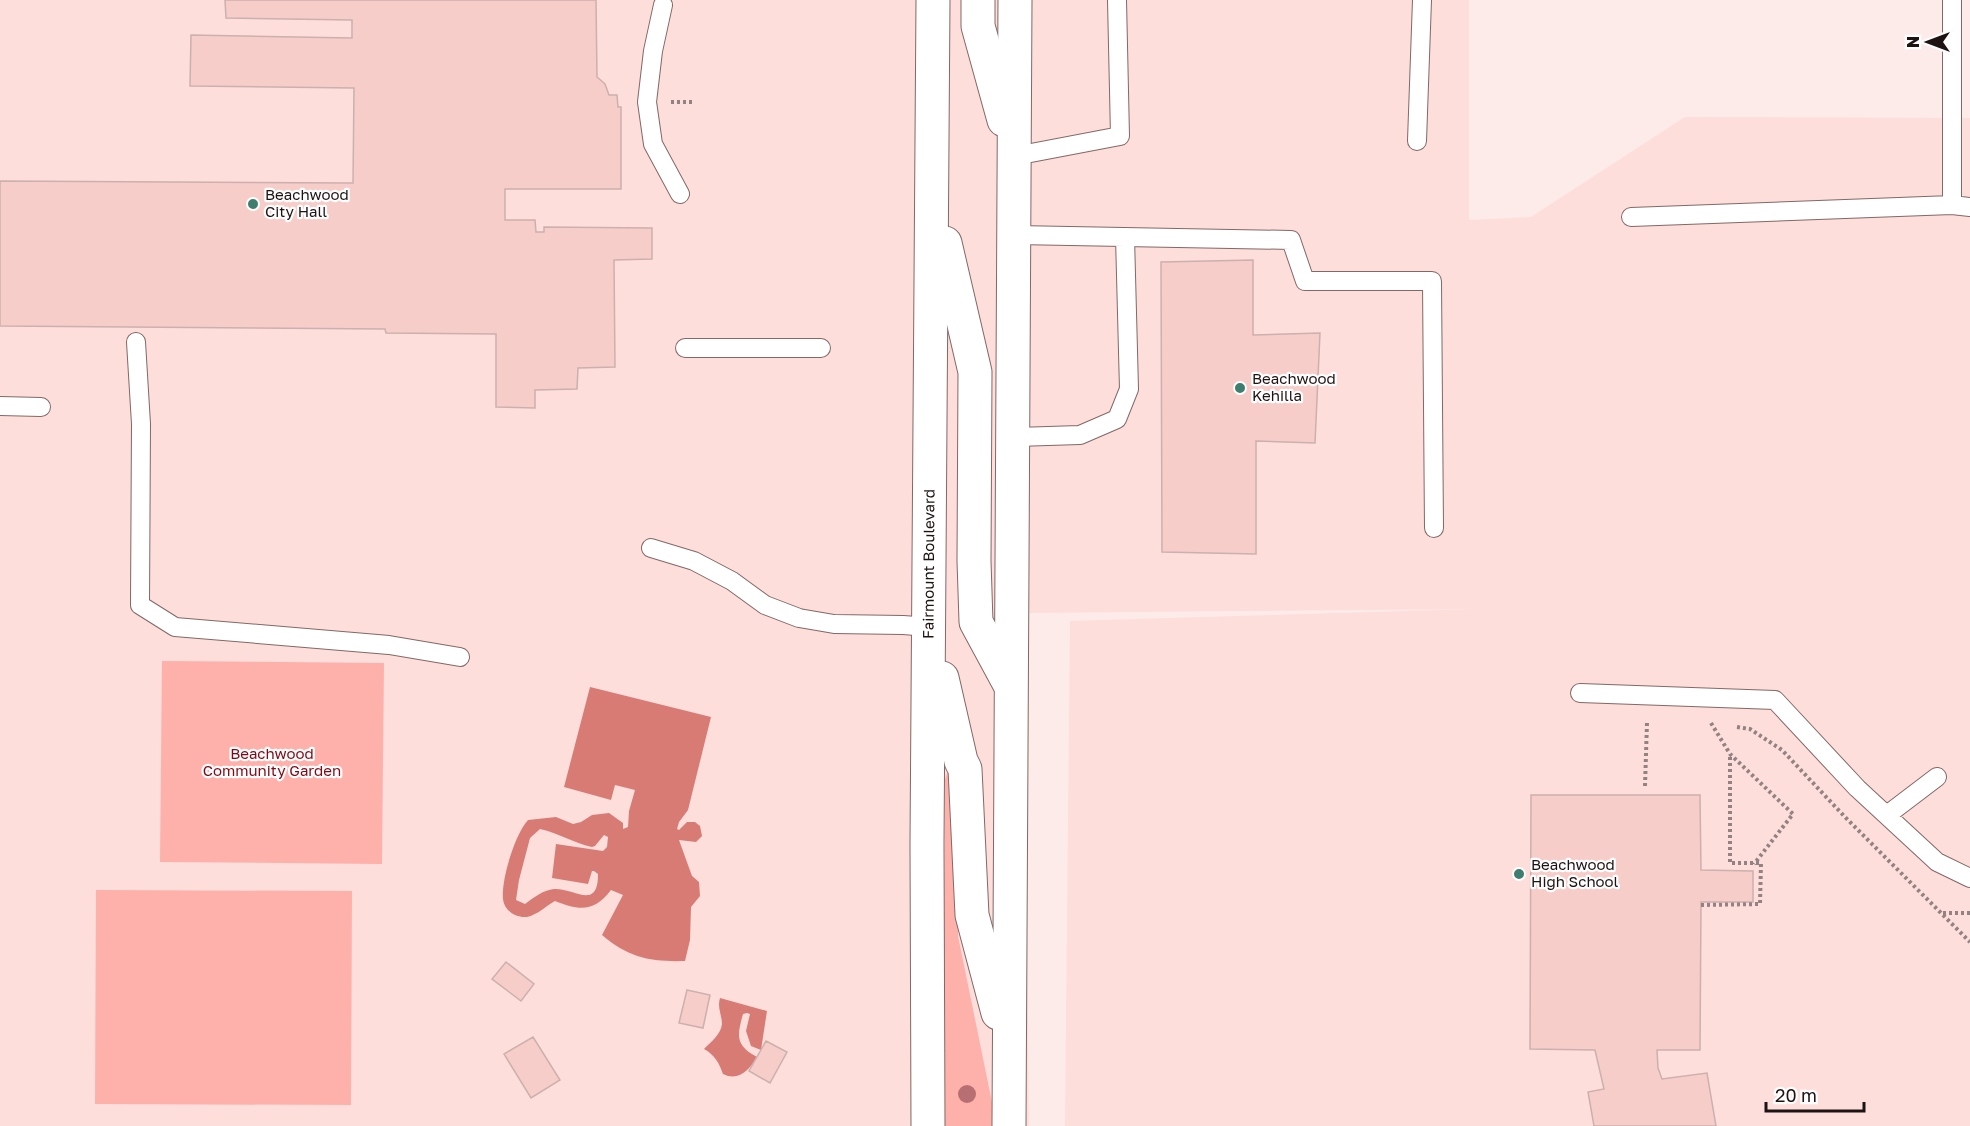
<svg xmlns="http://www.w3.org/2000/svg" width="1970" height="1126" viewBox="0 0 1970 1126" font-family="'Golos Text',sans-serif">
<rect width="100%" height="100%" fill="#fdebe9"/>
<path fill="#fddedb" d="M0,0H1469V220L1531,217L1685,117L1970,118V1126H1065L1070,621L1474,609L1024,613L1029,1126H0Z"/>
<path fill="#feb1aa" d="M162,661L384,663L382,864L160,862Z
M948,771L959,784L958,936L994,1112V1126H943L945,779Z
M96,890L352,891L351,1105L95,1104Z"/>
<path fill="#d87b75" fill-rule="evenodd" d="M590,687L711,717L688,810L679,822L677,829L679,830L687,822H695L700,826L702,836L696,842L679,840L692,876L699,882L700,896L691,907L690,940L685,961C651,962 629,958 602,935L623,895L611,890C594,912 580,911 555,901C546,906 537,915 527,917C516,918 504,911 503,899C501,880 515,834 528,820L556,817L573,824L581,822L592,815L609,813L623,823V829L628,827L629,811L635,790L615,785L611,800L564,787ZM540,829C559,833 573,843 592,847L595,846L604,835L608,837L607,847L603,851L556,844L552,878L588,884L592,871H594L598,874C598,911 575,888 554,889C543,890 533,898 525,904L516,900L519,880L530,838Z
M720,998L767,1011L761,1050L751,1046L746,1031L750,1014L747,1013L743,1014C737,1036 735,1045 757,1057C750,1069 739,1082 723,1074C719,1063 715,1055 704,1049C711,1042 721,1034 722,1024C722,1015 717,1008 720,998Z"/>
<path fill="#f6cdc9" stroke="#ccb0ad" stroke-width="1.5" d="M225,0H596L597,77L605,84L609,95H617L618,107H621V189H505V220H535L536,232H544V227L652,228V259L614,260L615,367L578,368L577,389L535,390V408L496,407V334L386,333L385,329L0,326V181L353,183L354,88L190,86L191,35L352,38V20L226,18Z
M1253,260V335L1320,333L1315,443L1256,441V554L1162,552L1161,262Z
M1531,795H1700L1701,870L1753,871V902H1701L1700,1050H1657L1658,1068L1662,1079L1707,1073L1716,1126H1594L1588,1092L1604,1089L1595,1050L1530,1049Z
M506,962L534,984L521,1001L492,979Z
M687,990L710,995L703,1028L679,1023Z
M533,1037L560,1080L531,1098L504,1054Z
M766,1041L787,1052L770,1083L749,1071Z"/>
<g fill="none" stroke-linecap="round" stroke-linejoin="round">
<g stroke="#826866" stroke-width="20">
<path id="lane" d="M663,5L653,51L647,102L653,144L680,194
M1417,141L1422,0
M1015,156L1120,136L1117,0
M1952,205V0
M1631,217L1952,205L1970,207
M1014,235L1291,240L1305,281H1432L1434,528
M136,342L141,424L140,605L175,627L389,645L460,657
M685,348H821
M0,406L41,407
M1012,437L1080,435L1117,419L1129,389L1125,237
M651,548L694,561L732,581L765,605L799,618L834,624L903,625L929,627
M1580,693L1775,700L1857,788L1937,862L1970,878
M1887,815L1937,777"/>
</g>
<g stroke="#826866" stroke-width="35">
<g id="secondary">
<path d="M978,0V26L1004,120"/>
<path d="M945,243L975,372L974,561L976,622L1009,683"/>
<path d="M942,678L961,761L965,769L972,915L998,1013"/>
<path id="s1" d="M928,1126L927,843L933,0"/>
<path d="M1009,1126L1015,0"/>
</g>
</g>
<path stroke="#928382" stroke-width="4" stroke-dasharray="3 3" stroke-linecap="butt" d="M671,102H695
M1711,723L1730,754L1793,814L1754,864
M1737,727L1750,729L1782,750L1845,817L1970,942
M1645,786L1647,722
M1701,905L1760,904L1761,863H1730V754
M1943,913H1970"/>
<use href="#lane" stroke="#fff" stroke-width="18"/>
<use href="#secondary" stroke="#fff" stroke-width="33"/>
</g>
<circle fill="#b86f74" cx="967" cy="1094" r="9"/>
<g fill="#3d7e6e" stroke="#fdfdfd" stroke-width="2">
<circle cx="253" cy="204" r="6"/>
<circle cx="1240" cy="388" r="6"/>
<circle cx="1519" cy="874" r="6"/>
</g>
<g text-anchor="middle" stroke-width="4.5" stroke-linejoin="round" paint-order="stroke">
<g font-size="15" fill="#1d1312" stroke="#fdfdfd" text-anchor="start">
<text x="265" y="200">Beachwood<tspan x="265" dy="17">City Hall</tspan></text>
<text x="1252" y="384">Beachwood<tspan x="1252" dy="17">Kehilla</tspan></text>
<text x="1531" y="870">Beachwood<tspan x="1531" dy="17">High School</tspan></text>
</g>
<g font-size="15" fill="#1d1312" stroke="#fdfdfd">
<text dy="5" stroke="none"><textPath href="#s1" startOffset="562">Fairmount Boulevard</textPath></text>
</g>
<g font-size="15" fill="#7f0915" stroke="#fdfdfd">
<text x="272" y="759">Beachwood<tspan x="272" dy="17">Community Garden</tspan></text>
</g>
</g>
<g transform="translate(1928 42) rotate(270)" stroke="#fdfdfd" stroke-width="4.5" paint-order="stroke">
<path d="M0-4.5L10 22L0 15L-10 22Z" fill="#1d1312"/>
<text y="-9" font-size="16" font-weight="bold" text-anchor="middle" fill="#1d1312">N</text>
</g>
<path d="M1766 1102v9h98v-9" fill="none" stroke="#1d1312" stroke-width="3"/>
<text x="1775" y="1102" font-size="18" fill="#1d1312" stroke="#fdfdfd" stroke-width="4.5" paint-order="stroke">20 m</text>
</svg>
